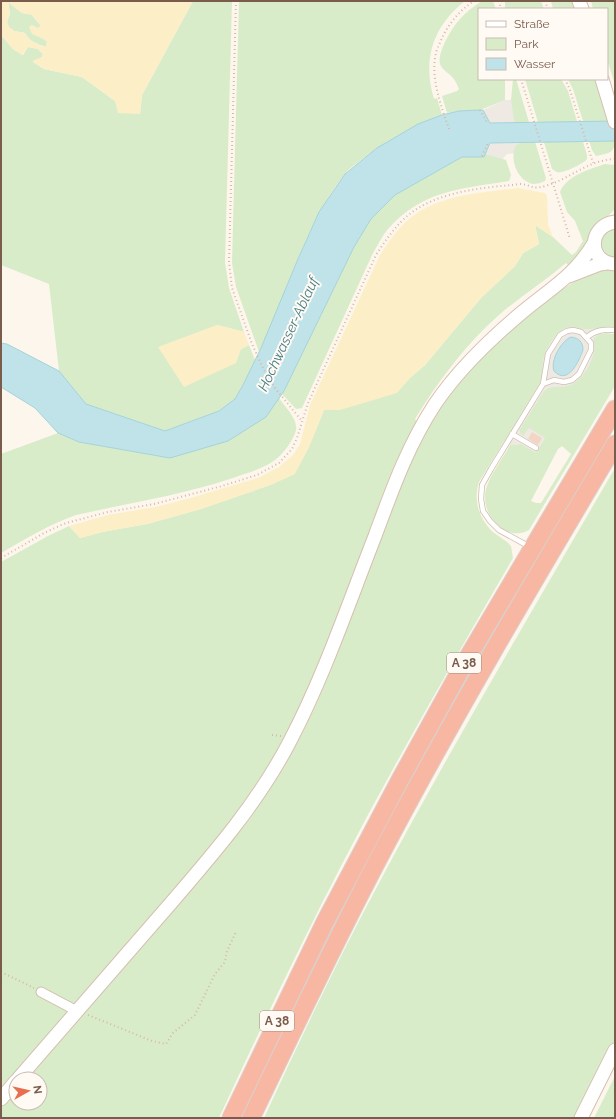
<svg xmlns="http://www.w3.org/2000/svg" width="616" height="1119" viewBox="0 0 616 1119" font-family="Raleway,sans-serif">
<rect width="100%" height="100%" fill="#fdf6ec"/>
<path fill="#efe9e4" d="M505,100H514L521,123V143L516,153L507,154L502,160L485,154L502,123H490L483,110Z
M563,318L588,329L599,327L604,342L536,454L521,444L510,445L495,436Z"/>
<path fill="#d8ecc9" fill-rule="evenodd" d="M193,1H232L225,262L229,288L244,332L217,325L241,349L249,345L255,360L243,385L235,399L219,411L165,431L86,404L59,371L49,284L1,265V35L13,49L23,55L28,47L38,49L43,54L42,57L33,62L44,69L82,77L115,101L140,114L142,95Z
M239,1H465C433,26 422,60 434,99L437,98L442,115C412,127 385,141 360,161C355,165 348,169 344,175C303,227 288,294 259,352L236,287L232,263Z
M482,1H493L496,9H479V79H505V100L480,110L459,111L447,113L442,96L457,91L459,89C457,85 456,81 453,78C449,73 442,70 440,64C437,53 452,27 460,19C466,12 474,6 482,1Z
M505,1H541L544,9H505Z
M551,1H574L577,9H553Z
M591,1H615V85L607,59V9H593Z
M8,2L22,13L31,14L41,26L38,28L39,37L44,39L47,42L46,47C37,44 29,41 25,33L14,31L9,27L7,22L10,14Z
M513,79H516L546,178L545,181C541,183 537,184 533,184C517,181 509,158 516,145L519,144L520,142L519,123L515,122L514,120L511,100Z
M525,79H561L568,91L587,155V159C583,164 563,174 557,172C556,172 554,170 552,169Z
M568,79H596L615,138C615,154 609,153 596,156L592,150L573,89Z
M485,154L506,160L511,175L509,181C460,189 423,190 388,229C382,236 378,245 373,253L302,408L296,409L282,394L354,247L371,219L395,195L462,157H484Z
M605,164L615,165V209L607,217L600,222L588,244L569,266L566,263C545,281 521,296 500,314C466,344 439,380 415,419L418,422L317,671L305,699L268,768L219,839L1,1089V562L48,536L69,526L80,538L102,532L147,524L201,509L273,484L308,449L324,410L411,377L425,365L481,298L515,266L523,253L539,244L535,225L553,237L572,255L576,252L583,241L575,221L567,212L560,192C566,176 590,169 605,164Z
M615,228V259C602,257 593,240 606,231C608,229 612,228 615,228Z
M603,269L615,270V327C605,326 593,330 584,329C579,329 575,326 569,327C557,328 544,350 543,362C542,369 542,376 540,383L479,482C473,500 479,519 493,532C499,537 506,540 511,546L513,558C454,660 395,762 341,866C298,949 258,1034 219,1118H1V1108L16,1091V1103H40V1079H26L228,845L263,798L415,450C434,416 456,381 483,353C497,339 513,328 528,315C550,297 575,278 603,269Z
M606,333L615,334V386L529,530C520,535 512,534 503,529C489,520 481,502 487,486C492,472 503,458 510,445L521,444L536,453L545,438L529,428L523,436L520,433V429L544,391C552,385 558,388 567,386C581,383 592,364 594,351C595,346 593,343 594,338L600,334ZM562,446L571,454L541,503H536L531,501L558,449Z
M279,398C285,407 298,419 296,430C293,441 284,453 275,460C263,469 247,473 233,478C182,495 129,503 76,515C50,524 25,539 1,553V454L58,433L79,442L170,458L266,417Z
M615,468V1041L577,1118H264C300,1040 337,961 378,885C453,744 535,606 615,468Z
M615,1076V1118H594Z"/>
<path fill="#fcefc7" fill-rule="evenodd" d="M2,1H193L142,95L140,114L118,113L115,101L82,77L44,69L32,61L42,57L43,54L38,49L28,47L22,55L13,49L1,35ZM8,2L22,13L32,15L41,26L38,28L32,25L29,27L32,34L44,39L47,42L46,47C37,45 29,41 25,33L14,31L9,27L7,22L10,14Z
M518,188L545,193L547,196L548,225L553,237L535,225L539,244L523,253L515,266L481,298L425,365L411,377L397,393L340,410H324L308,449L295,474L273,484L201,509L147,524L102,532L80,538L69,526L108,515L155,507L187,499L258,478L279,467L293,455L300,444L310,405L380,255C388,243 397,229 409,219C440,194 480,193 518,188Z
M217,325L244,332L249,345L241,349L236,363L184,387L158,347Z"/>
<path fill="#bfe3e8" stroke="#a5d3da" d="M480,110H483L490,123L615,121V141L490,143L484,157H462L395,195L371,219L354,247L284,391L266,417L228,441L170,458L79,442L58,433L35,408L1,387V343L7,344L59,371L86,404L165,431L219,411L235,399L243,385L261,348L298,259L319,212L345,174L377,148L418,124L442,115L459,111Z
M571,337C579,338 583,342 583,350C579,361 568,386 554,371C550,361 561,341 571,337Z"/>
<path fill="#f3d5c3" d="M532,432L542,438L538,445L528,439Z"/>
<g fill="none" stroke-linecap="round" stroke-linejoin="round">
<g stroke="#d1beb0" stroke-width="6">
<path id="lane" d="M587,337C596,330 604,329 615,330
M512,434L536,448
M530,547L499,530L490,521L483,511L481,499L482,485L491,469L543,384L554,380L564,382L572,380L579,374L591,350V343L581,332L573,330L567,331L560,335L548,354L543,384"/>
</g>
<g stroke="#d1beb0" stroke-width="11">
<path id="street" d="M41,992L77,1011"/>
</g>
<g stroke="#d6c0b0" stroke-width="15">
<path id="secondary" d="M579,1L582,9
M602,79L615,122
M615,222C587,226 588,263 615,264
M569,276L600,264L607,263
M18,1079C69,1020 120,962 171,903C215,852 259,801 290,741C324,676 348,605 375,536C392,490 408,445 435,404C458,370 488,341 520,314C548,290 574,277 594,243
M1,1099L16,1081
M581,1118L615,1050"/>
</g>
<g stroke="#dad1cd" stroke-width="19">
<path id="highway" d="M231,1118L324,924L401,778L465,662L615,409
M251,1118C294,1029 336,939 382,852C455,713 535,579 615,444"/>
</g>
<path stroke="#d9b8a5" stroke-width="2" stroke-dasharray="1 3" stroke-linecap="butt" d="M236,1L229,262L232,288L252,344L263,368L275,388L302,421
M499,1L501,9
M545,1L548,9
M521,79L570,239
M565,79L570,90L593,163
M480,110L488,124
M449,129C441,106 430,77 436,53C437,48 440,43 442,38C449,23 460,10 474,1
M482,156L488,143
M1,558L46,532L66,523L108,512L154,504L222,486L257,475L279,463L292,449L297,438L308,403L376,255C385,241 394,228 406,217C433,193 477,188 512,185C515,185 518,184 521,184C532,185 532,190 545,186C570,179 588,160 615,159
M272,735L281,736
M1,972L34,988
M88,1015L152,1041L166,1044L173,1033L195,1015L215,974L225,962L227,951L236,932"/>
<use href="#lane" stroke="#fff" stroke-width="4.5"/>
<use href="#street" stroke="#fff" stroke-width="9"/>
<use href="#secondary" stroke="#fff" stroke-width="13"/>
<use href="#highway" stroke="#f7b7a3" stroke-width="17"/>
</g>
<g text-anchor="middle" stroke-width="4" stroke-linejoin="round" paint-order="stroke">
<g fill="#fffaf3" stroke="#a28b7f" stroke-width="1">
<rect x="447" y="653" width="34" height="20" rx="3"/>
<rect x="260" y="1011" width="34" height="20" rx="3"/>
</g>
<g font-size="12" font-weight="bold" fill="#7a5c4d">
<text x="464" y="667">A 38</text>
<text x="277" y="1025">A 38</text>
</g>
<g font-size="14" font-style="italic" fill="#437c86" stroke="#fffaf3">
<text transform="translate(288 334) rotate(-65)" y="5">Hochwasser-Ablauf</text>
</g>
</g>
<rect width="616" height="1119" fill="none" stroke="#7a5c4d" stroke-width="4"/>
<rect x="478" y="8" width="130" height="72" fill="#fffaf3" stroke="#cabbb1"/>
<rect x="486" y="21" width="20" height="6" fill="#ffffff" stroke="#cabbb1"/>
<text x="514" y="28" font-size="12" fill="#7a5c4d">Straße</text>
<rect x="486" y="38" width="20" height="12" fill="#d8ecc9" stroke="#cabbb1"/>
<text x="514" y="48" font-size="12" fill="#7a5c4d">Park</text>
<rect x="486" y="58" width="20" height="12" fill="#bfe3e8" stroke="#cabbb1"/>
<text x="514" y="68" font-size="12" fill="#7a5c4d">Wasser</text>
<g transform="translate(28 1091) rotate(82)"><circle r="19" fill="#fffaf3" stroke="#cabbb1"/>
<path d="M0-3L7 15L0 10L-7 15Z" fill="#e76f51"/>
<text y="-6" font-size="11" font-weight="bold" text-anchor="middle" fill="#7a5c4d">N</text>
</g>
</svg>
